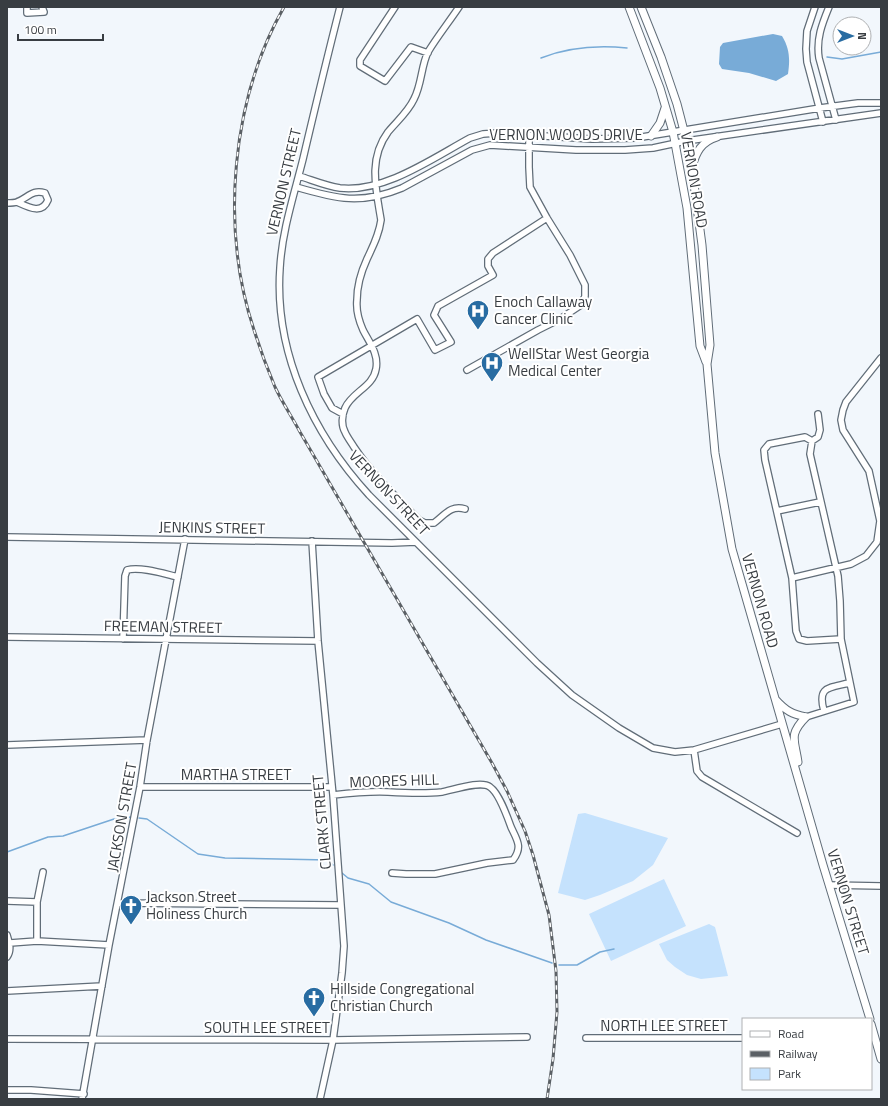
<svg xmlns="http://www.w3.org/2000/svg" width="888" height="1106" viewBox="0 0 888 1106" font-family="'Titillium Web',sans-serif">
<rect width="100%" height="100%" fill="#f2f7fc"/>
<path fill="#c5e2fd" d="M585,813L668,838L653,865L633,881L600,895L585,900L558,893L578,814Z
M664,879L686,926L611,961L589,914Z
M709,924L715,927L728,976L701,979L687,975L675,967L667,960L659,944Z"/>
<path fill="#78abd7" d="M773,34L782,36C790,49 790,60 788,74L776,81L749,73L722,69L719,64L720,47L723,43Z"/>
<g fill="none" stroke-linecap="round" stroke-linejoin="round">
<path stroke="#78abd7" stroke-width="1.5" d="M827,57L842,59L881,52
M541,58C569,47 597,45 627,48
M139,818L147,819L198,854L225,858L328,860L333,865
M7,852L48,837L63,836L114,819L131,817
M342,873L348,878L369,884L391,902L449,923L486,940L552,963
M559,965H577L600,952L614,949"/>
<g stroke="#616d78" stroke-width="8">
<path id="minor" d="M27,7V13L44,12L42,7
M340,7C327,58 315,108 303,159C294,195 282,231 280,268C274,353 313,434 369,495L537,663L572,695L619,728L653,748L675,752L694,750L782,724
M395,7L360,60V66L385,81L411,47L428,53
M459,7C449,22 437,37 428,52C421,66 422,84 414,99C408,112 397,121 388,132C368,159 376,189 381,220C379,235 373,246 367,259C361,272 357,286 357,300C356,310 359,321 363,330C369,342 379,354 376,369C373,387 352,392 345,408C342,415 341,425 345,432C347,437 351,442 354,447C372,474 396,497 419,520L425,523H434C445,515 450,505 465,509
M815,7L807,31L806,49L807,62L823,122
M829,7C822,24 816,39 819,58L836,120
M299,176C312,180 326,186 340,188C384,193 433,158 470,138L483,134L497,133L592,139L636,138L820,108L858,103H881
M296,187C337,199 361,205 402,188L472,150L490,145L576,150H625L653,148L686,141L881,113
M7,203C10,203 14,203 17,202C28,198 32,189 45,193L48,200C42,215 28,207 17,202
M467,370L538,330L560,319L581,305L585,296V285L570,255L547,218L530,187L529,167V135
M343,414L332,408L324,394L318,377L417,319L435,350L451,342L434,315L438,306L493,275L488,266V259L493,253L547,218
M812,441L805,437L769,444L764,450L765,460L792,578L796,631L799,639L807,641L841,639
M777,511L820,502
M7,537L392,543L416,542
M312,541L318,641L333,795L344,946L342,973L333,1040L320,1099
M792,578L851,564L866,556L877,542L880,521L869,471L843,430L841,420L843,410L846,402L881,358
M7,637L318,641
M123,639L125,576L127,570C140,566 165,574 178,577
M824,711C817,686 829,688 849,683
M806,717L854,702L841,639L840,601L838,576L810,454L812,441L818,437L820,430L818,414
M7,745L147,740
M694,750L697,771L702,777L797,833
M140,787H331
M333,795C351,793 369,791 388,792C406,793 424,794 442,792C453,790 481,780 490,787C499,793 507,816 511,827C517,840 523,847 513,860L487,863L435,874H406L392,873
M829,885L881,886
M7,901L37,902
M118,903L340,905
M7,935C9,942 12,950 7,957
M37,941V902L43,872
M10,943L37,941L109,945
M7,991L102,986
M586,1038H743
M7,1039L333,1040L527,1037
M7,1090H31L84,1094
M82,1099L109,945L140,787L147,740L185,539"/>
</g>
<g stroke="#616d78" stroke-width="9">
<path id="major" d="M629,7L660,88L673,132L687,208L700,346L706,362
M641,7L661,57L677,104L684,131L692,169L702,245L710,345L707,364L715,453L732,549L823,865L870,1019
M651,136L660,123L665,108
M692,167C696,152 701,142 717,137
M776,700C786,711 792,714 806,717
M798,762C795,740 788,735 806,717
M871,1024L881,1059"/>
</g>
<use href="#minor" stroke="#fff" stroke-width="5.5"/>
<use href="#major" stroke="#fff" stroke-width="7"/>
<g stroke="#5b6065" stroke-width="3">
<path id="rail" d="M284,7C231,100 220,228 254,330C260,349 267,368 275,387C282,402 292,417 300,432L492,763L507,791L525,831L533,855L549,915L556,971L557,1012L553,1059L547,1099"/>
</g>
<use href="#rail" stroke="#fff" stroke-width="1.5" stroke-dasharray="4.5" stroke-linecap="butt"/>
</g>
<defs>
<g id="hospital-pin" transform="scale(1.15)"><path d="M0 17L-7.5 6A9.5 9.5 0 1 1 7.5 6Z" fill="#286ca2" stroke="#fff"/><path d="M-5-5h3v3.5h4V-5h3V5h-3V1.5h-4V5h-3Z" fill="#fff"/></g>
<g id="church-pin" transform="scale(1.15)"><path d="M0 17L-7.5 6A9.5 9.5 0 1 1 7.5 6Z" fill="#286ca2" stroke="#fff"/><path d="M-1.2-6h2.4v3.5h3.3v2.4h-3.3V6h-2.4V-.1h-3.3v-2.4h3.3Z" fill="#fff"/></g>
</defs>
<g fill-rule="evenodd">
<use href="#hospital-pin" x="478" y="311"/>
<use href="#hospital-pin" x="492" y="363"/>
<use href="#church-pin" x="131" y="906"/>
<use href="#church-pin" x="314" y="998"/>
</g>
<g text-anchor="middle" stroke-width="4" stroke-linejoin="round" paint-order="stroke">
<g font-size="15" fill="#383d42" stroke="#fff">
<text x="566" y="140">VERNON WOODS DRIVE</text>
<text transform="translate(694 180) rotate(80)" y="5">VERNON ROAD</text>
<text transform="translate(284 182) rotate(-77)" y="5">VERNON STREET</text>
<text transform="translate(389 493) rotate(47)" y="5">VERNON STREET</text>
<text transform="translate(212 528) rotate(1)" y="5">JENKINS STREET</text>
<text transform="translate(760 601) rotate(74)" y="5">VERNON ROAD</text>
<text transform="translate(163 627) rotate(1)" y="5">FREEMAN STREET</text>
<text x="236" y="780">MARTHA STREET</text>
<text transform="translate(394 781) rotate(-2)" y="5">MOORES HILL</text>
<text transform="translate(122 817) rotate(-80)" y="5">JACKSON STREET</text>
<text transform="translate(322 822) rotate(-95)" y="5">CLARK STREET</text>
<text transform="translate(848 902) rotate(73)" y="5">VERNON STREET</text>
<text x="664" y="1031">NORTH LEE STREET</text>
<text x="267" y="1033">SOUTH LEE STREET</text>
</g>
<g font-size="15" fill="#383d42" stroke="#fff" text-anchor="start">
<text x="494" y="307">Enoch Callaway<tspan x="494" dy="17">Cancer Clinic</tspan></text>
<text x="508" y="359">WellStar West Georgia<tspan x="508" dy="17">Medical Center</tspan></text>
<text x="146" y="902">Jackson Street<tspan x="146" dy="17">Holiness Church</tspan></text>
<text x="330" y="994">Hillside Congregational<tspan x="330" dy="17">Christian Church</tspan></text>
</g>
</g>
<rect width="888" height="1106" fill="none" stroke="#383d42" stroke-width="16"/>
<rect x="742" y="1018" width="130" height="72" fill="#ffffff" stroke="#afb1b3"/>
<rect x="750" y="1031" width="20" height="6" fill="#ffffff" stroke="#afb1b3"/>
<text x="778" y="1038" font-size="12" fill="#383d42">Road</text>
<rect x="750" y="1051" width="20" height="6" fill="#5b6065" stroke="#afb1b3"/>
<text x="778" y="1058" font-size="12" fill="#383d42">Railway</text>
<rect x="750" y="1068" width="20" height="12" fill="#c5e2fd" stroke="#afb1b3"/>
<text x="778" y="1078" font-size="12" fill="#383d42">Park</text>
<g transform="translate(852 36) rotate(90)"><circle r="19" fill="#ffffff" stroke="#afb1b3"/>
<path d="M0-3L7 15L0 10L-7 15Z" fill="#286ca2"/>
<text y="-6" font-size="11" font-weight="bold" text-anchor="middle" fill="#383d42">N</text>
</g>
<path d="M18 34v6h85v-6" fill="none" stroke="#383d42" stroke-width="2"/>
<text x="24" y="34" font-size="12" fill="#383d42" stroke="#ffffff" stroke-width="3" paint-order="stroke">100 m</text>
</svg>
